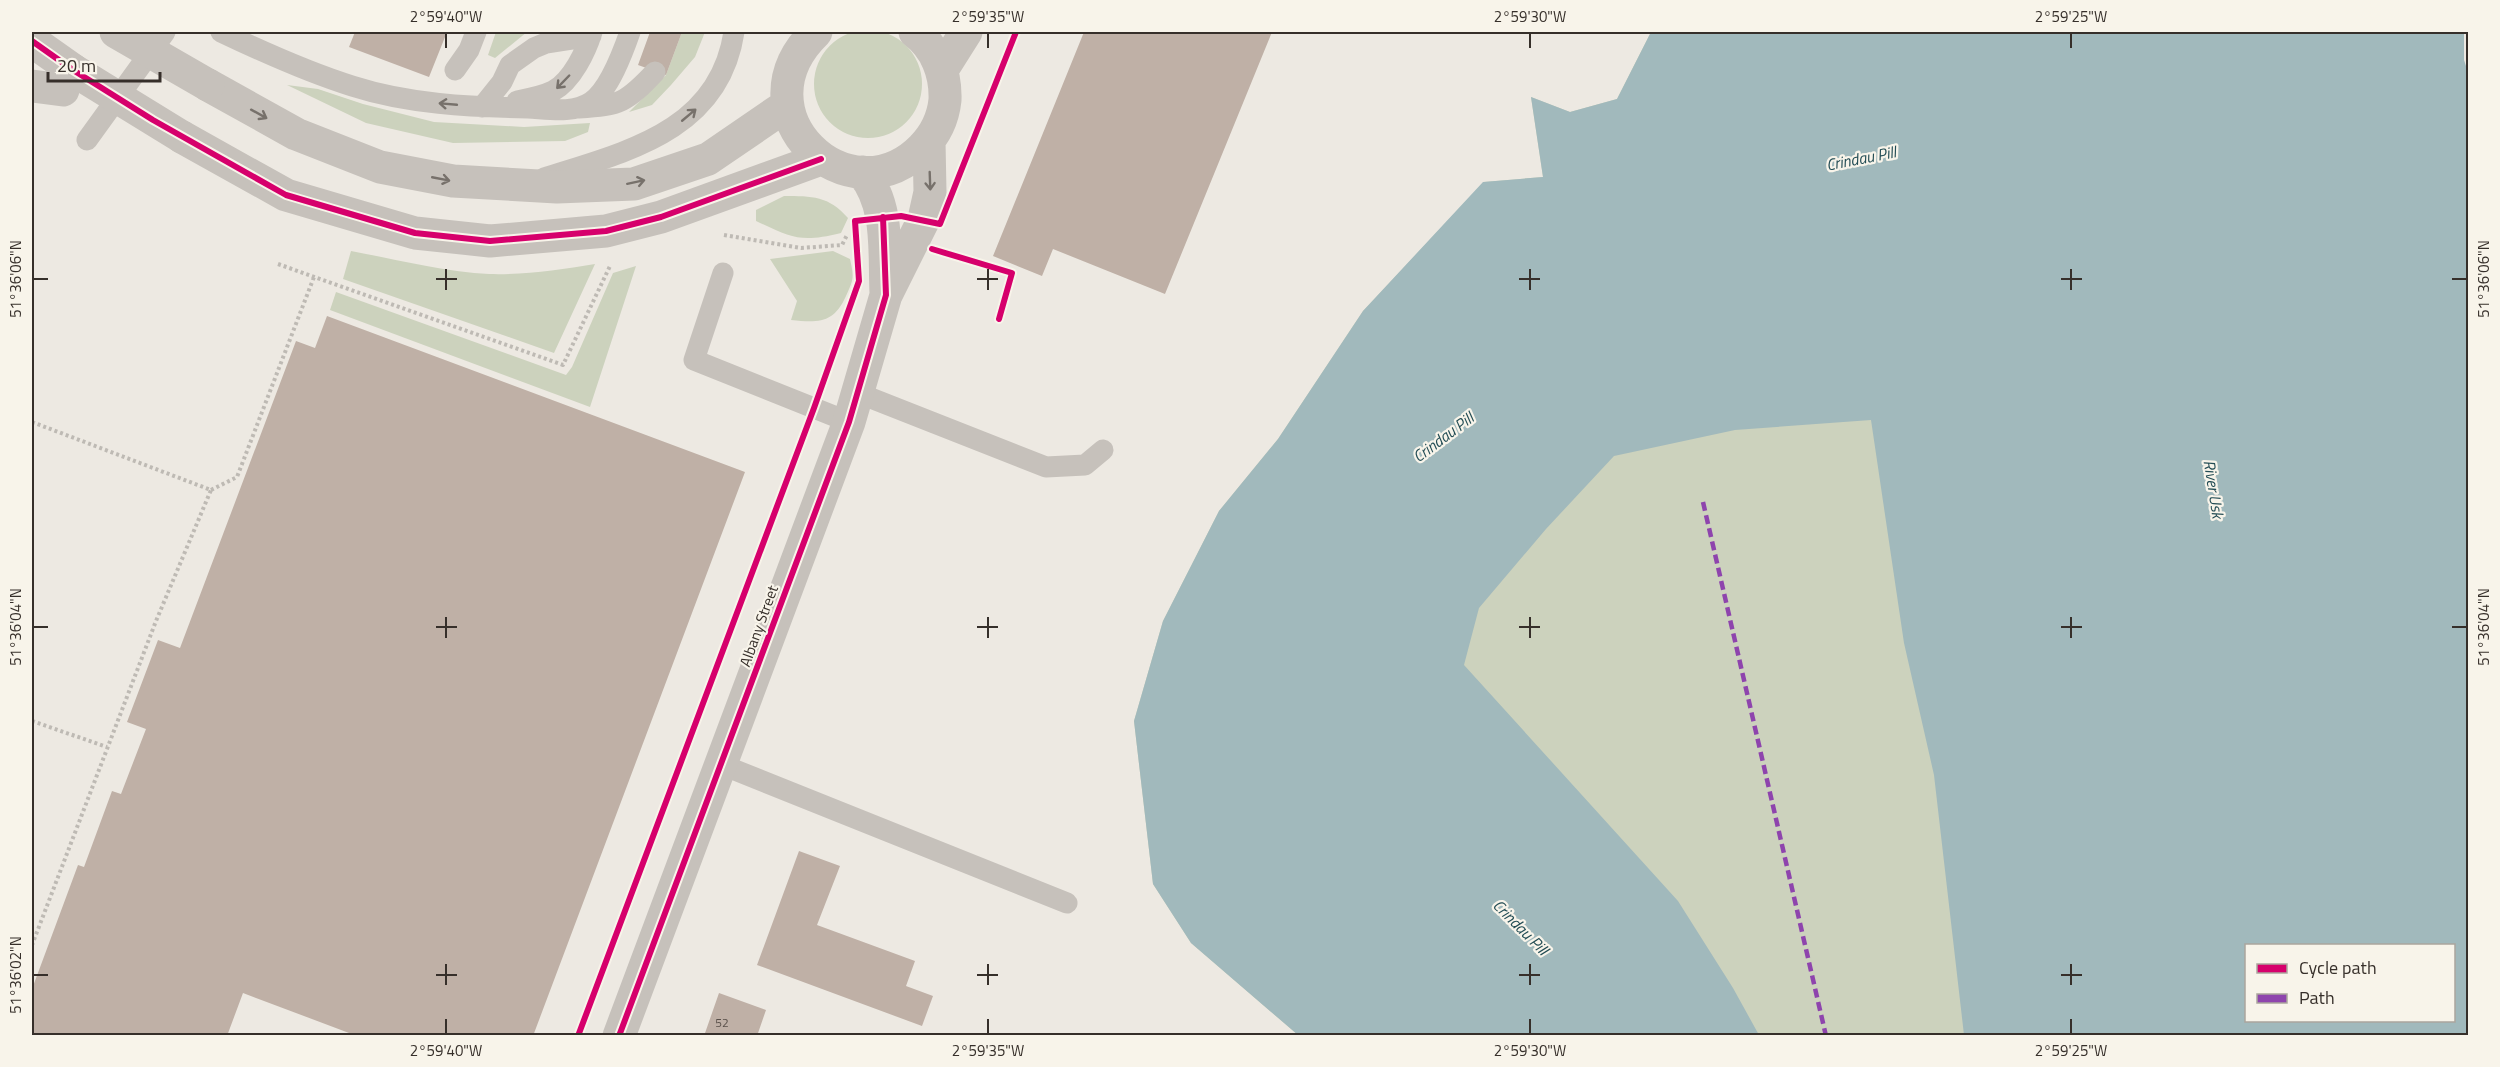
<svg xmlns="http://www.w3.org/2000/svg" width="2500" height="1067" viewBox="0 0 2500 1067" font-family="'Titillium Web',sans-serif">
<rect width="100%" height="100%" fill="#ede9e2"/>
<path fill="#ccd2bd" d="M814 84a54 54 0 1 1 108 0a54 54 0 1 1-108 0Z
M496,32H527L495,58L488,55Z
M682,32H705L695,57L671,85L652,105L629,112L666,75Z
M1651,32H2020L2162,1035H1298L1191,943L1153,884L1134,721L1163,621L1219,511L1278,439L1363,311L1484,182L1543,177L1531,97L1570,112L1617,99Z
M287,85L318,89L363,104L434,122L524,127L590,123L588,132L565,141L453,143L366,123Z
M784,196C812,196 829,196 848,218L841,233C800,243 793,238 756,221V210Z
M351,251C394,259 445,272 489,274C525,275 560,270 595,264L554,353L343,279Z
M833,251L850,259C854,277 854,279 846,296C834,323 819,323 791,320L797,301L770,259Z
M636,266L590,407L330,310L336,292L566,375L572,367L613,273Z"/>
<path fill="#a1b9bc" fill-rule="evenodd" d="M1651,32H2464V60L2468,72V1035H1964L1934,775L1904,643L1871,420L1735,430L1614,456L1546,529L1479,608L1464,665L1678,901L1733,988L1759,1035H1298L1191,943L1153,884L1134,721L1163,621L1219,511L1278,439L1363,311L1483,182L1543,177L1531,97L1570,112L1617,99ZM2246,946H2454V1020H2246Z"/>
<path fill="#bfb0a6" d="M355,32H447L429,77L349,47Z
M650,32H682L666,75L638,65Z
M1084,32H1272L1165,294L1053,249L1042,276L993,256Z
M327,316L745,472L533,1036H357L243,993L227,1036H32V989L78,865L84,867L112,791L121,794L146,729L127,722L158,640L180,648L296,341L315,348Z
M799,851L840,866L817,925L915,961L906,986L933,996L922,1026L757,965Z
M719,993L766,1010L757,1036H704Z"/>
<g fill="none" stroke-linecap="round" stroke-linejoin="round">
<path stroke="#bebab4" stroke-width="4" stroke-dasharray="3 3" stroke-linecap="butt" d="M724,235L801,248L842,245L847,235
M278,264L563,365L610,266
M32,422L211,490L156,621L32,945
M211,490L237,477L314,277
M32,721L107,747"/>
<path stroke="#c6c1bb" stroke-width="21" d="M221,32C263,52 307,72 352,86C408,104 469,107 528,108C548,109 573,114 591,102C609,90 623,52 630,32
M455,70L469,50L476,32
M517,101C528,99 543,96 553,91C572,81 586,51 592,32
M482,107L502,82L510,65L534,48L546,43L591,36
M579,108C620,106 627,102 655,72
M87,140L165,32
M544,178C625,152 719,132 734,32
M723,273L694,360L849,422
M858,393L1046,467L1085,465L1103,450
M720,764L1067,903"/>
<path stroke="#c6c1bb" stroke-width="33" d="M816,32C732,113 849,222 922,148C935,135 943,119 945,100C946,73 936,48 915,32
M32,41L73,70
M942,70L966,32
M208,85L296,134L380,167L453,181L557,187L634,184L708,159L787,105
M32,86L63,90
M182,137L286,195L415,233L490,241L606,231L661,217L821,159
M862,172C890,205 884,252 886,293
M619,1036L849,422L886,295L924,219L930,192L929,141"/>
<path stroke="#c6c1bb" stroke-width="33" d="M116,32L208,85
M73,70L182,137"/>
<path stroke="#8e44ad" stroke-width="4.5" stroke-dasharray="9 4.5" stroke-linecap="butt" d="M1703,502L1826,1036"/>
<g stroke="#f8f4ea" stroke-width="10">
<path id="cycleway" d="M32,41L73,70L153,120L286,195L415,233L490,241L606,231L661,217L821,159
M932,249L1012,273L999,319
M578,1036L814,408L859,281L855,221L901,216L940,224L1016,32
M619,1036L849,422L886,295L883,217"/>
</g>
<use href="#cycleway" stroke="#d6006c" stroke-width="6"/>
</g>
<defs><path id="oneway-shaft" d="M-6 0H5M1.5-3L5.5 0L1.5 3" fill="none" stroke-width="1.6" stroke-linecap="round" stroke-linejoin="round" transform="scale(1.5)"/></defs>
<g stroke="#77716b">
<use href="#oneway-shaft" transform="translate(563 82) rotate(134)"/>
<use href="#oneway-shaft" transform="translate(448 104) rotate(-175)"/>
<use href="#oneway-shaft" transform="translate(259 114) rotate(29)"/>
<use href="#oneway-shaft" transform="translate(689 115) rotate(-40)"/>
<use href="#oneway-shaft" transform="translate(441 179) rotate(11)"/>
<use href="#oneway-shaft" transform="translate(930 181) rotate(88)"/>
<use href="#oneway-shaft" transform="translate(636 182) rotate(-12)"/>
</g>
<path fill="none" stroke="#362f2a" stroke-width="2" d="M446,33V48M988,33V48M1530,33V48M2071,33V48M446,269V290M988,269V290M1530,269V290M2071,269V290M33,279H48M436,279H457M977,279H998M1519,279H1540M2061,279H2082M2452,279H2467M446,617V638M988,617V638M1530,617V638M2071,617V638M33,627H48M436,627H457M977,627H998M1519,627H1540M2061,627H2082M2452,627H2467M446,964V985M988,964V985M1530,964V985M2071,964V985M33,975H48M436,975H457M977,975H998M1519,975H1540M2061,975H2082M446,1019V1034M988,1019V1034M1530,1019V1034M2071,1019V1034"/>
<g text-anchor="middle" stroke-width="4.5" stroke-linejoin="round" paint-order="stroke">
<g font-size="12" fill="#584f49">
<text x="722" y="1027">52</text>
</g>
<g font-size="15" fill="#362f2a" stroke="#f8f4ea">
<text transform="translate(759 626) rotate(-70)" y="5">Albany Street</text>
</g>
<g font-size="16" font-style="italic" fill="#224c54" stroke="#f8f4ea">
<text transform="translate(1861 158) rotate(-11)" y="6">Crindau Pill</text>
<text transform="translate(1443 437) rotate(-37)" y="6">Crindau Pill</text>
<text transform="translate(2214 489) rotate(81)" y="6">River Usk</text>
<text transform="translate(1521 927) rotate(45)" y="6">Crindau Pill</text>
</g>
</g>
<rect width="2500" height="1067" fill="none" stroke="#f8f4ea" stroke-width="66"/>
<rect x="2245" y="944" width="210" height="78" fill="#f8f4ea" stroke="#aaa59d" stroke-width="1.5"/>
<rect x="2257" y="964" width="30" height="9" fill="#d6006c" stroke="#aaa59d" stroke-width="1.5"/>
<text x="2299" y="974" font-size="18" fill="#362f2a">Cycle path</text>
<rect x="2257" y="994" width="30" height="9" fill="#8e44ad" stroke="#aaa59d" stroke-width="1.5"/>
<text x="2299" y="1004" font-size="18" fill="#362f2a">Path</text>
<path d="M48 72v9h112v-9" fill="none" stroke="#362f2a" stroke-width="3"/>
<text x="57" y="72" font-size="18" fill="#362f2a" stroke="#f8f4ea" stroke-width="4.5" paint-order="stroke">20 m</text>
<rect x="33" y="33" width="2434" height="1001" fill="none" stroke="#362f2a" stroke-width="2"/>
<g font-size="15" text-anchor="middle" fill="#362f2a">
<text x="446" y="22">2°59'40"W</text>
<text x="988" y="22">2°59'35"W</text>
<text x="1530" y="22">2°59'30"W</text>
<text x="2071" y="22">2°59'25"W</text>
<text transform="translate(16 279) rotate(-90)" y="5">51°36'06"N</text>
<text transform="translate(2484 279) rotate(-90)" y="5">51°36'06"N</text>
<text transform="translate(16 627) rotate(-90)" y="5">51°36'04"N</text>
<text transform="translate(2484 627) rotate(-90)" y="5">51°36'04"N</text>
<text transform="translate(16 975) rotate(-90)" y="5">51°36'02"N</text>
<text x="446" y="1056">2°59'40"W</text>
<text x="988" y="1056">2°59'35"W</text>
<text x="1530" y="1056">2°59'30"W</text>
<text x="2071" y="1056">2°59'25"W</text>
</g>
</svg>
